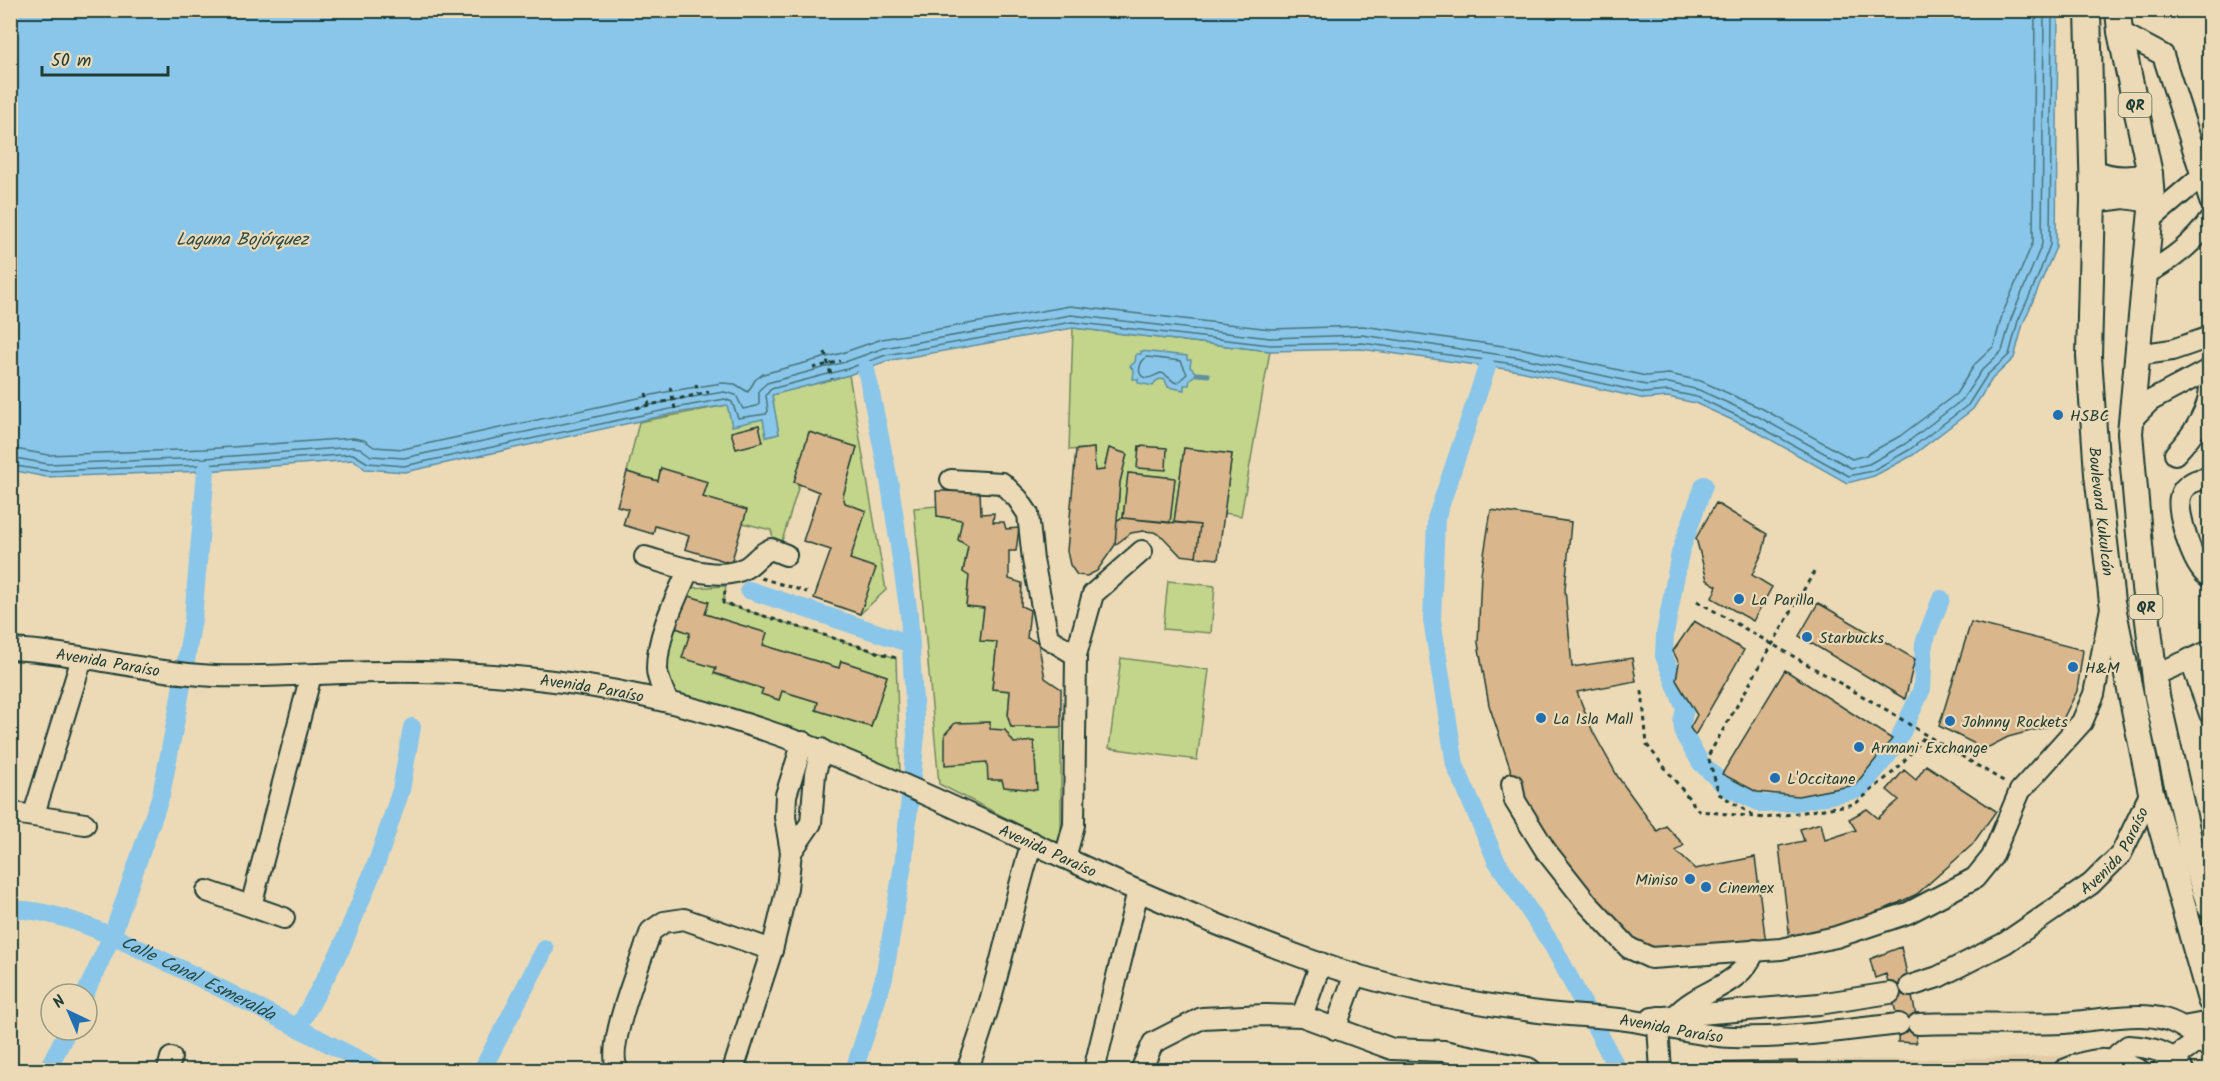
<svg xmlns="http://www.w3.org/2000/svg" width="2220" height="1081" viewBox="0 0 2220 1081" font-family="Kalam,sans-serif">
<rect width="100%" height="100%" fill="#ecdab7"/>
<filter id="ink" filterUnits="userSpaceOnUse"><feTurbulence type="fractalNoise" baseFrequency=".0167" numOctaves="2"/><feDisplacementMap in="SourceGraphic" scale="12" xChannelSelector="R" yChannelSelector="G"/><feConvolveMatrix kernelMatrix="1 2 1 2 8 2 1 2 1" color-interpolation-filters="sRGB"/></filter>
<g filter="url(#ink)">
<path fill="#e2cca8" d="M2107,1053L2131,1070H1711L1710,1063L2029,1057Z"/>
<path fill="#c3d58a" stroke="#71895f" stroke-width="1.5" d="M1073,328L1270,351L1241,516L1224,513L1232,454L1184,448L1174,522L1170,523L1175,478L1128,473L1123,518L1117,520L1120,482L1127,454L1109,448L1104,470L1095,471L1094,448L1069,450Z
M849,375L886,590L860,614L850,559L866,511L845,503L843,496L857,447L809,432L794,482L799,485L782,541L773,537L771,530L743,523L703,497L708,483L661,469L658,481L627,472L639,422L727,405L763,419L767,437L779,434L771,395Z
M937,506L938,516L962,520L959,540L968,546L963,572L969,576L966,606L984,608L980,640L997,642L992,688L1010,691L1008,717L1011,727H1061V846L939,784L914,508Z
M1168,581L1215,586L1211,633L1163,629Z
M726,586L723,603L896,658L900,774L679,696C658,670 665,657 676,628L690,633L716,668L714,674L763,689L762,694L779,700L782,691L818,702L816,710L871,727L887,676L841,661L839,668L763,645L766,633L705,614L686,595L689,588Z
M1121,658L1209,670L1197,760L1109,748Z"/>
<path fill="#89c6e9" stroke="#5f8fa1" stroke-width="1.5" d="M10,11H2058L2056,247L2023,324L2014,358L1992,379L1973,409L1913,455L1874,476L1847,483L1752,429L1695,403L1668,397L1645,399L1520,371L1361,349L1270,351L1073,328L887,361L849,375L772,395L779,434L766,437L763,419L732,426L727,405L676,413L405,472L365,469L354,460L206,471L46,477L11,470Z
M1141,351L1187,356V360H1191L1190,367L1197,374L1190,379L1189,385H1184V390L1168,387L1165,380L1160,379L1156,381L1153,386L1138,383V379H1133L1134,371L1130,366L1135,362L1136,354H1141Z"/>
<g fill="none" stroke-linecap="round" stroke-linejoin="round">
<path stroke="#49747c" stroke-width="1.5" d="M1147,357L1181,361L1187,374L1177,383C1171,382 1169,375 1161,373C1157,374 1150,379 1146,378C1135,375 1140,361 1147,357Z
M10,448L48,455L204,449L353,438L364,440L374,447L403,449L671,391L722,383L735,384L748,392L755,380L763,374L842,353L882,339L1070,306L1271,329L1363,326L1524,349L1646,376L1669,374L1701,381L1763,409L1852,459L1866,455L1900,436L1956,394L1975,364L1994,346L2002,315L2033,242L2035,10
M10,457L48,464L205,458L353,447L360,448L371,456L404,458L674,400L724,392L736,395L743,409L757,406L759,404V390L767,383L845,362L884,348L1071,315L1270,338L1362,335L1523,358L1646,385L1669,383L1699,390L1759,417L1851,468L1869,464L1905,444L1962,400L1982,370L2002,351L2011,319L2042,244L2044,10
M10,465L47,471L205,465L353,454L368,463L404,466L675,408L725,399L732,402L738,418L766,414L768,411L766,395L771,389L847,369L886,355L1072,322L1270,345L1362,343L1521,365L1645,393L1668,391L1697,397L1755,424L1849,476L1872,471L1909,450L1968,405L1987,375L2009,355L2018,321L2037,279L2050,245L2052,10"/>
<path stroke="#5f8fa1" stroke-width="5" d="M1197,374L1208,375"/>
<g stroke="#89c6e9" stroke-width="18">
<path d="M1487,367L1436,519L1432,620L1455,765L1496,860L1554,948L1618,1070"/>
<path d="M1704,485L1680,553L1665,634L1664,656L1685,709L1682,722L1684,735L1701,763L1726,787L1763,804L1797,802L1860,789L1896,745L1922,689L1924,643L1941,599"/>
<path d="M749,590L911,644"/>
<path id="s1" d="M10,909C68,910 126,943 177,967C245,1000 312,1035 379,1070"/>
<path d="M85,994L112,936L161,795L177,714L193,619L206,471"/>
<path d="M298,1028L341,949L378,859L401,790L412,727"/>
<path d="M47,1070L68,1030"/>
<path d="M482,1070L545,949"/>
<path d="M854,1070L884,978L904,858L916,736L909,614L890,485L866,369"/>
</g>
</g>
<path fill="#d9b68b" stroke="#1f3d34" stroke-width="1.5" d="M759,425L763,442L736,449L731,432Z
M809,432L857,447L843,496L845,503L866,511L850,559L876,568L860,614L814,598L831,550L803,541L819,492L794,482Z
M1139,446L1167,448L1166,470L1137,468Z
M1094,448L1095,471L1104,470L1109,448L1127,454L1120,482L1115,545L1097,571L1087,576L1077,575L1070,565L1067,551L1076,450Z
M1184,448L1232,454L1218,559L1196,557L1200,525L1174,522Z
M661,468L708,482L703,497L747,510L731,563L685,549L689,536L655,526L653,534L623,525L628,509L617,506L627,472L658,481Z
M1128,473L1175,478L1170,523L1123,518Z
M936,491H980L981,514L994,513L993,522H1004L1006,529L1019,528L1016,551H1009V579L1022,583L1021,606L1030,610L1027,638L1038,642L1045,678L1061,689V727H1011L1008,717L1010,691L992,689L997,642L980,641L984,608L966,606L969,576L963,572L968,546L958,540L962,520L937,516Z
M1716,503L1767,534L1763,551L1752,575L1772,587L1753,621L1712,598L1717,586L1707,580L1696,538Z
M1716,503L1767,534L1763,551L1752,575L1772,587L1753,621L1712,598L1717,586L1707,580L1696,538Z
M1491,510L1571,522L1565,589L1572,667L1632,658L1636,681L1577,692L1593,732L1618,777L1657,831L1666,826L1684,845L1676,851L1695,869L1755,857L1766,944L1644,952L1585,895L1523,807L1489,705L1478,643L1481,574Z
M1491,510L1571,522L1565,589L1572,667L1632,658L1636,681L1577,692L1593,732L1618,777L1657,831L1666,826L1684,845L1676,851L1695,869L1755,857L1766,944L1644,952L1585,895L1523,807L1489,705L1478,643L1481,574Z
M1123,518L1200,525L1196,557L1180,555L1163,537L1154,532L1143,531L1131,533L1115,545L1117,520Z
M686,595L709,602L705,614L767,633L763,645L839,668L841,661L887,676L871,727L816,710L818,702L782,691L779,700L761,694L763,689L714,673L716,668L682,658L690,633L676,628Z
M1818,603L1915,659L1905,699L1799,636Z
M1818,603L1915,659L1905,699L1799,636Z
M1694,621L1744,650L1695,735L1690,728L1697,715L1676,680L1679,663L1673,651Z
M1694,621L1744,650L1695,735L1690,728L1697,715L1676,680L1679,663L1673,651Z
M1971,622L2083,650L2077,691L2061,723L2008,737L1985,749L1939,726Z
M1971,622L2083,650L2077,691L2061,723L2008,737L1985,749L1939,726Z
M1785,670L1892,739L1855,785L1798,796L1757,792L1722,774Z
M1785,670L1892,739L1855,785L1798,796L1757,792L1722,774Z
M990,722V729L1005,730L1014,743L1034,741L1037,790L1004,787L1002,780H988L987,762L945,765V734L955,723Z
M1926,765L1996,811L1972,845L1917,894L1854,924L1790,940L1779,846L1804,841L1800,829L1821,823L1825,840L1856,830L1849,819L1867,809L1878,818L1899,800L1887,790L1904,770L1916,780Z
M1926,765L1996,811L1972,845L1917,894L1854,924L1790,940L1779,846L1804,841L1800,829L1821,823L1825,840L1856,830L1849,819L1867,809L1878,818L1899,800L1887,790L1904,770L1916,780Z
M1901,947L1918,1024L1916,1043L1898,1042L1899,1024L1886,974L1875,978L1870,959Z
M1797,1061V1070H1711L1710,1063Z
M1710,1063L1711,1070H1666L1665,1066Z"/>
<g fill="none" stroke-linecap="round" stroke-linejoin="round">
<g stroke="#1f3d34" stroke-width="24">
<g id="minor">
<path d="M2120,32L2163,55L2210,201"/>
<path d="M2150,220L2210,169"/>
<path d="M2145,274C2171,261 2193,244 2210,220"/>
<path d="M2137,355L2172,350L2210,337"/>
<path d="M2131,420L2150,401L2210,369"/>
<path d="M2175,454C2192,436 2209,412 2210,387"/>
<path d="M2210,479C2198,478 2183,484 2180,497C2176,512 2194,572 2210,577"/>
<path d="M951,480L1002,483L1018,499L1028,514L1033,560L1048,638L1076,655"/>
<path d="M645,557C673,565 719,583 745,568C755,563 757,555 771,549L786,555"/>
<path id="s2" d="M10,649C79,652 146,673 215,676C283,678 352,670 421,672C526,673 629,688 730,719C846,754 954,808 1065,858C1145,895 1227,930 1310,960C1383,986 1461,1002 1539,1012C1568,1016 1598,1016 1627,1020C1662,1025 1697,1036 1733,1037C1788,1039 1844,1030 1899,1024"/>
<path d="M2190,659L2210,714"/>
<path d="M2154,675L2210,651"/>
<path d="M667,701C664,691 657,679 657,669C657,635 675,600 689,569"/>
<path d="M1512,784L1515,801L1546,851L1587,903L1629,948L1651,958L1781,949L1836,937L1908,913L1975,878L1992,857L2020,791L2082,722L2094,694L2111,608"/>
<path d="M14,813L85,824"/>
<path d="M34,814L82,658"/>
<path d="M791,852L811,823L815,774L821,749"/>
<path d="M1065,858L1074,825L1076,655L1093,594L1142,551"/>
<path d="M207,891L284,918"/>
<path d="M251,906L311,675"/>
<path id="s3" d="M1910,986L1938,977L2005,943L2091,884L2121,854L2151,792"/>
<path d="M1302,1016L1321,963"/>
<path d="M1675,1016C1702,987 1738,990 1755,950"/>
<path d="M1659,1017L1658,1027L1661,1070"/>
<path d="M1652,1018L1819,1004L1890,993"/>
<path d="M1918,1024C1966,1022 2015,1025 2064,1023C2092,1021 2139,1011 2164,1019C2182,1024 2197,1036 2210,1049"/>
<path d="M2183,1027L2210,1022"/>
<path d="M1335,1029L1355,974"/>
<path d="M168,1070L171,1058"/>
<path d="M618,1070C604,1048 642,958 651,931L664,922L684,919L772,950"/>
<path d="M733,1070L772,950L787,888L791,852L785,817L786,795L803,742"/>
<path d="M967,1070C996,997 1009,918 1032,842"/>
<path d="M1094,1070L1138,891"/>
<path d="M1141,1070L1153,1043L1202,1018L1265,1015L1302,1016L1392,1049L1444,1051L1528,1068L1531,1070"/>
<path d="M2064,1070C2092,1057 2110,1056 2139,1070"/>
<path d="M2112,1070L2118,1054L2128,1046C2149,1047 2172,1051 2183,1070"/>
<path d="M2162,1070L2173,1059L2201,1039"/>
</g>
</g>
<g stroke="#1f3d34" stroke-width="28">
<g id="major">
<path id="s4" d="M2088,10L2093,200L2089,356L2097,474L2112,602L2151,792L2210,1000"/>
<path d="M2118,10L2120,32L2150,174L2152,200L2130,433L2143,579L2157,696L2193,856L2210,907"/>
<path d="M2093,172C2112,180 2130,181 2150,174"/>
<path d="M2093,200L2124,196L2152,200"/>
</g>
</g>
<path stroke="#1f3d34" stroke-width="3" stroke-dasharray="4.5 4.5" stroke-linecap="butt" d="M825,352L832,379
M813,368L840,361
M696,384L698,394
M670,387L676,413
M646,393L649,405
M636,408L709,392
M761,578L807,592
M725,591L723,603L896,658
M1697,601L1892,713L1921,732L2005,782
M1642,691L1647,745L1699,811L1766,818L1855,804L1897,769L1926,735
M1753,815L1719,794L1708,756L1814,572"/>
<use href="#minor" stroke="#ecdab7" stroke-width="20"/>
<use href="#major" stroke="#ecdab7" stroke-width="24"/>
</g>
</g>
<g fill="#1f6fb2" stroke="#ecdab7" stroke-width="2">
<circle cx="2058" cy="415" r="6"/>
<circle cx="1739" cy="599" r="6"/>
<circle cx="1807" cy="637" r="6"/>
<circle cx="2073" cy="667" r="6"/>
<circle cx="1541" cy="718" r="6"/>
<circle cx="1950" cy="721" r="6"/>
<circle cx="1859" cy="747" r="6"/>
<circle cx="1775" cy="778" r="6"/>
<circle cx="1690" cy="879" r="6"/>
<circle cx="1706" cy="887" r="6"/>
</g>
<g text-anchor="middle" stroke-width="4.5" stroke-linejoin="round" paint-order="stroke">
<g fill="#ecdab7" stroke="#5c6c5b" stroke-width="1.5">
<rect x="2118.5" y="93" width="33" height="24" rx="4.5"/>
<rect x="2129.5" y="595" width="33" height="24" rx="4.5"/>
</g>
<g font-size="15" font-weight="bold" fill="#1f3d34">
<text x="2135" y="110">QR</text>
<text x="2146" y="612">QR</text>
</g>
<g font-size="16" fill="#1f3d34" stroke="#ecdab7" text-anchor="start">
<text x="2070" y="421">HSBC</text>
<text x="1751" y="605">La Parilla</text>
<text x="1819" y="643">Starbucks</text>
<text x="2085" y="673">H&amp;M</text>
<text x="1553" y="724">La Isla Mall</text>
<text x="1962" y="727">Johnny Rockets</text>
<text x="1871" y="753">Armani Exchange</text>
<text x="1787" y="784">L'Occitane</text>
<text x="1678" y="885" text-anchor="end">Miniso</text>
<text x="1718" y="893">Cinemex</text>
</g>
<g font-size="16" fill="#1f3d34" stroke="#ecdab7">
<text dy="6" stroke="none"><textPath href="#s4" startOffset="502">Boulevard Kukulcán</textPath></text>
<text dy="6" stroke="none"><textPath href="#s2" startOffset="99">Avenida Paraíso</textPath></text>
<text dy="6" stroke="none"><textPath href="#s2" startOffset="585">Avenida Paraíso</textPath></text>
<text dy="6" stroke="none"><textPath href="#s3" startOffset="250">Avenida Paraíso</textPath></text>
<text dy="6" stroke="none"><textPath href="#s2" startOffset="1071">Avenida Paraíso</textPath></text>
<text dy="6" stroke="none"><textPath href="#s2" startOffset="1724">Avenida Paraíso</textPath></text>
</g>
<g font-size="18" font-style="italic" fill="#2a4b46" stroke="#ecdab7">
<text x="242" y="245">Laguna Bojórquez</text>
<text dy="6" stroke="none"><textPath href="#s1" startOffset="202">Calle Canal Esmeralda</textPath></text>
</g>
</g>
<rect width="2220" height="1081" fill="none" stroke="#ecdab7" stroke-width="36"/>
<rect x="18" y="18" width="2184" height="1045" fill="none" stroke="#1f3d34" stroke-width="2" filter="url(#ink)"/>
<g transform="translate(69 1012) rotate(316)"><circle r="28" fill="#ecdab7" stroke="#9a9b83" stroke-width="1.5"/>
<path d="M0-4.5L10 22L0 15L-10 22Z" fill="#1f6fb2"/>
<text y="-9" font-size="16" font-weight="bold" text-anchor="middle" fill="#1f3d34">N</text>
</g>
<path d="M42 66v9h126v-9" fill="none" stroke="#1f3d34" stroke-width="3"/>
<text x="51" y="66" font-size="18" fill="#1f3d34" stroke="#ecdab7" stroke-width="4.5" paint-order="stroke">50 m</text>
</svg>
